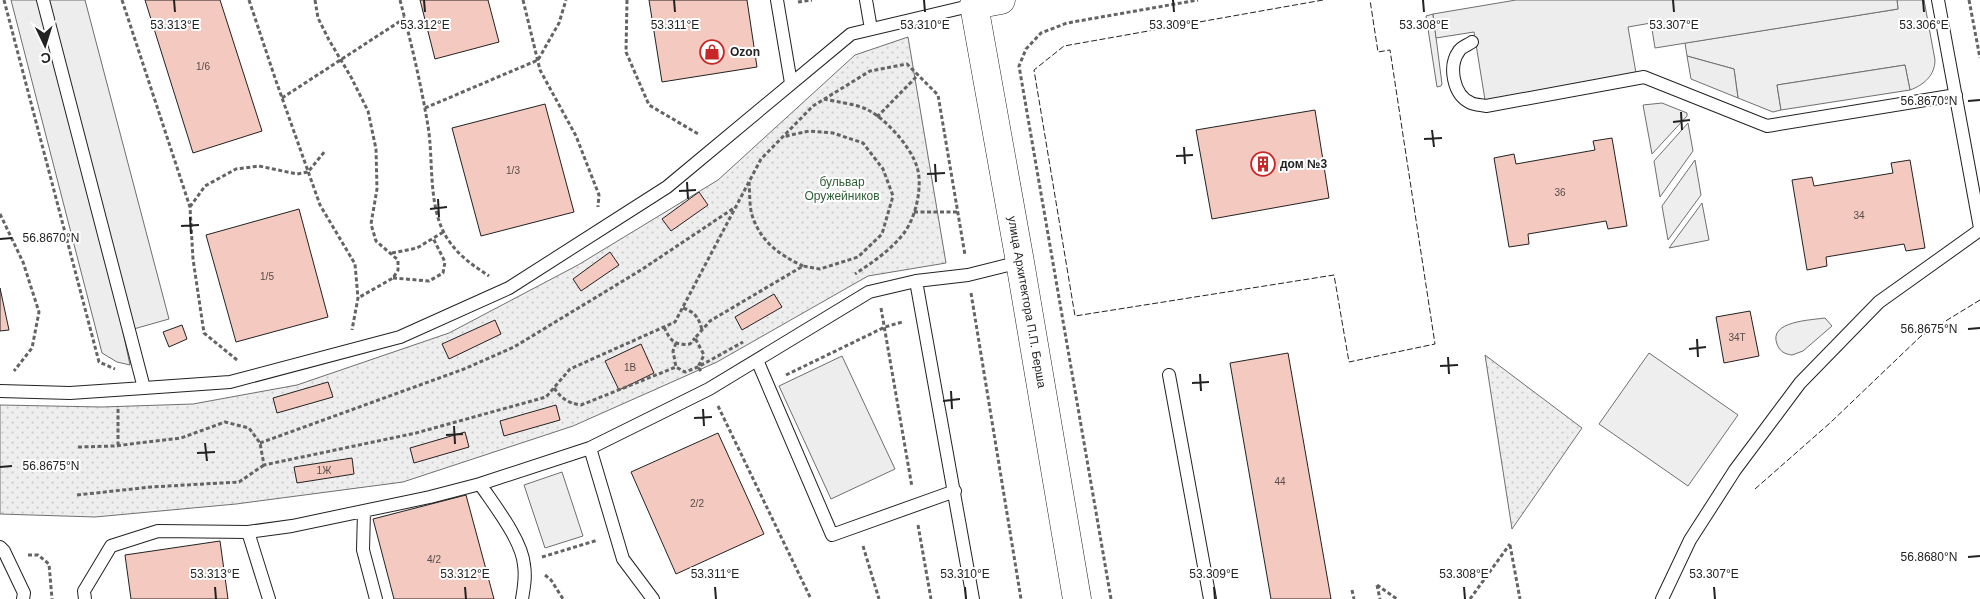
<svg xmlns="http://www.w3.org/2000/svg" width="1980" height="599" viewBox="0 0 1980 599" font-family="Arial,sans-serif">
<defs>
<pattern id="park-dots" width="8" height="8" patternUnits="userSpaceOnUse" patternTransform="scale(1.25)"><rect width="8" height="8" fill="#eee"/><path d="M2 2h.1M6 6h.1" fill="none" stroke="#ccc" stroke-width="1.8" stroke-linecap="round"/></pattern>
</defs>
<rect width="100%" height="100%" fill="#fff"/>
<path fill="#eee" stroke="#6f6f6f" d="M1897,0H1924L1935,60C1935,75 1924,85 1910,90L1905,65L1777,85L1781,110L1773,112L1738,98L1734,69L1687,56L1685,43L1898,9Z
M1433,14L1442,84L1441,86L1437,87L1426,16Z
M1662,103L1687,113V116L1652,154L1643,105Z
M1688,123L1693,151L1660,197L1654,161Z
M1695,160L1701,195L1668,240L1662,206Z
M1702,203L1709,240L1669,248Z
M1825,318L1832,326L1803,351L1792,355C1785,354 1780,352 1777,344C1768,321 1812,320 1825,318Z
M1649,353L1738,415L1688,486L1599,424Z
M562,472L583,536L545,548L524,485Z"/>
<path fill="url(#park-dots)" stroke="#6f6f6f" d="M908,37L946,263L868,276L717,362L573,426L403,482L236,504L95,517L0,514V405L102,407L193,404L297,385L449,333L578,265L718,180L855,55Z
M1485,355L1582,428L1512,529Z"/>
<path fill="#ededed" stroke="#6f6f6f" d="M11,0H85L169,319L123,332L130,365L117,362L102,353Z
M1516,0H1897L1898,9L1655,48L1651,23L1628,27L1636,73L1485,100L1474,32L1436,38L1433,14Z
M1687,56L1734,69L1738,98L1691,79Z
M1905,65L1910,90L1781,110L1777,85Z
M842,356L895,469L831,499L779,386Z"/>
<path fill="#f3c9c0" stroke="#222" d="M145,0H220L262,131L193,153Z
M420,0H488L499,42L435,59Z
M649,0H747L757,67L662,82Z
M545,104L574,212L481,236L452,128Z
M1315,110L1329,198L1212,219L1196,130Z
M1612,138L1627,226L1608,229L1606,221L1528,234L1529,244L1509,247L1494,158L1514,154L1516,164L1595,150L1593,141Z
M1910,160L1925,248L1906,251L1904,244L1826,257L1827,266L1807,270L1792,180L1812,177L1814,186L1893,173L1891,163Z
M699,192L708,205L671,231L662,219Z
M299,209L328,317L236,342L206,235Z
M610,252L619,265L581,291L573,279Z
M0,288L9,330L0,331Z
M774,294L782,307L742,330L735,317Z
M1750,311L1759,356L1724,363L1716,317Z
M495,320L501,334L449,359L442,344Z
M182,325L187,339L169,347L163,332Z
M641,344L654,373L619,390L605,361Z
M1288,353L1331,599H1271L1230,363Z
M328,382L333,397L277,413L273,398Z
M556,405L560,420L504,436L500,421Z
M465,432L469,447L414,463L410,448Z
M718,433L764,534L676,574L631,472Z
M352,458L354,474L297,483L294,467Z
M466,495L494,599H394L373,519Z
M220,541L228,599H131L125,555Z"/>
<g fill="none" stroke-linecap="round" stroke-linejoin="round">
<g stroke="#222" stroke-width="14">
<path id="service" d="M43,0L144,388L230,382L400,337L509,288L667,187L851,34L974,5
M777,0L791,83
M866,0L871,29
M1938,0L1980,228
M1472,42C1468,45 1461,47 1459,51C1448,66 1453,95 1471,103C1475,105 1482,105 1486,106L1644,77L1767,126L1956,95
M916,281L973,599
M757,360L832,535L955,491
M1169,375L1210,599
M0,391L70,393L144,388
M590,448L623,559L653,599
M480,484C494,505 522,540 524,565C526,577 524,587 522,599
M364,511L363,550L376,599
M248,532L269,599
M0,547L4,551L24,593L23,599
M85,599L84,591L111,546L158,531L248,532L292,526L430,497L480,484L590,448L709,389L869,292L916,281L968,275L1020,262
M1662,599L1690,540L1735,470L1800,383L1879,302L1980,230"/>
</g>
<g stroke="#222" stroke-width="29">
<path id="tertiary" d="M1001,0L974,5L1020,262L1077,599"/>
</g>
<path stroke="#646464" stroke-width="3" stroke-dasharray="4 2.5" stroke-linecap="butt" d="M4,0L99,362L115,369
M122,0L190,207L193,259L204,333L237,360
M249,0L275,78L320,205L355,264L358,298L352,330
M315,0L318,18L329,40L351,77L368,111L376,149L377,189L371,224L376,241L398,260V270L393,278L358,298
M400,0C411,42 421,84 428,126C434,163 427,210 449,241C460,257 474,266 489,276
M523,0L540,70L576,136L599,195L598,207
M627,0L626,52L649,105L700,135
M1969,0L1980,58
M798,2L812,0
M282,98L405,18
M824,99C837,102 857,104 868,110C886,119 911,147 917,167C923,186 916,217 904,233C891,250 873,262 855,274
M425,108L538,60L559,23L566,0
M877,117L918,75
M749,182C750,193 749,208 753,218C762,243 780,255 803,266
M190,207L205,186L236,169L259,166L297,174L308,172L325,151
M914,212H958
M0,214L23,262L39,312L32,348L14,371
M392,253L417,248L445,231
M393,278L429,281L443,273L445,262L433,238
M971,293L1021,599
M683,308C695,312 699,318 702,330
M881,308L912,487
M664,327C670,340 674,346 690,344L695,338
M676,343L673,351L676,367
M701,371L698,367L704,355L695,338L710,321L803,266L820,269L858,257L882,234L893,196L883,169L863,143L833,133L809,131L782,137
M786,375L885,327L902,322
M554,388C562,399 568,403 581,405L676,367L685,372L698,367L743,342
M718,406L811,599
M118,409V445
M260,443L464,369L514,347L641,270L734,208
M78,447L114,446L181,438L225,422L249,428L260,443L264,465L416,433L546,397L570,369L675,322L761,159L813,106L870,71L907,64L938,95L965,255
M77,495L151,487L239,482L264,465
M918,525L931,599
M1510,545L1520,599
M863,546L879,599
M28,555H38L49,564L52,599
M542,557L598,540
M545,575L551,580L563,599
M1377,585L1397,599
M1377,585L1380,599
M1352,590L1354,599
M1111,599L1019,66L1026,49L1041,33L1067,23L1198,0
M1470,599L1510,544"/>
<use href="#service" stroke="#fff" stroke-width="12"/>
<use href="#tertiary" stroke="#fff" stroke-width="28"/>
<path stroke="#222" stroke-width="1" stroke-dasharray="6 2.5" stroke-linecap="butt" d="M1323,0L1064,46L1034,70L1075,316L1334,275L1349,362L1435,344L1390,50L1378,52L1370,0
M1755,489L1830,423L1921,336L1980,300"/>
</g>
<path fill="none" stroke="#222" stroke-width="2" d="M174,0L175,12M424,0L425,12M674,0L675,12M924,0L925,12M1173,0L1174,12M1423,0L1424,12M1673,0L1674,12M1923,0L1924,12M1968,101L1980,100M1681,112L1682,130M1673,122L1690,120M1432,130L1434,147M1424,139L1442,138M1184,147L1185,164M1176,156L1193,155M935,164L936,182M927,174L945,173M687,182L688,199M679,191L696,190M438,199L439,217M430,209L447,207M190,217L191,234M181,226L199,225M0,239L12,238M1968,329L1980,328M1697,339L1698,357M1689,349L1706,347M1448,357L1449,374M1440,366L1458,365M1200,374L1201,391M1192,383L1209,382M951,391L952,409M943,401L960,399M703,409L704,426M694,418L712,417M454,426L455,444M446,435L463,434M205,443L207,461M197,453L215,452M0,467L12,466M1968,557L1980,556M215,587L216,599M465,587L466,599M715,587L716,599M965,587L966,599M1214,587L1215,599M1464,587L1465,599M1714,587L1715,599"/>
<defs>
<g id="shop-ring" transform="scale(1.25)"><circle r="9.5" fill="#fff" stroke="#c62828" stroke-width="1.5"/><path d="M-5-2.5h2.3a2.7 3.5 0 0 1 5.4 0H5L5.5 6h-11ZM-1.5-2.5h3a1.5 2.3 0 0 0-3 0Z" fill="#c62828"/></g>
<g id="building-ring" transform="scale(1.25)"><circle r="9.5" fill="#fff" stroke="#c62828" stroke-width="1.5"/><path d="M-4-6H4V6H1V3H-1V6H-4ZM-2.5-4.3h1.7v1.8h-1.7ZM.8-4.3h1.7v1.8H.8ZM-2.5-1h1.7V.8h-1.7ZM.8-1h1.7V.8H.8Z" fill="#c62828"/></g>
</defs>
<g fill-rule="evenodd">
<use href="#shop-ring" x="712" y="52"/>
<use href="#building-ring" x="1263" y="164"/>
</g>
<g text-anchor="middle" stroke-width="4" stroke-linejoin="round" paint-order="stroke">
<g font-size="10" fill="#564c4a">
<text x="203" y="70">1/6</text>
<text x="513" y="174">1/3</text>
<text x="1560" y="196">36</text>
<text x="1859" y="219">34</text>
<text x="267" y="280">1/5</text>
<text x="1737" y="341">34Т</text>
<text x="630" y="371">1В</text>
<text x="324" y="474">1Ж</text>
<text x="1280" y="485">44</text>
<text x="697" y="507">2/2</text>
<text x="434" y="563">4/2</text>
</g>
<g font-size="12" font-weight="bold" fill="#222" stroke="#fff" text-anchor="start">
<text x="730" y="56">Ozon</text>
<text x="1280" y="168">дом №3</text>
</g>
<g font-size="12" fill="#2f5e38" stroke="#fff">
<text x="842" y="186">бульвар<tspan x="842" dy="14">Оружейников</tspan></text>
</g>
<g font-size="12" fill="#222" stroke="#fff">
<text transform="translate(1027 302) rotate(80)" y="4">улица Архитектора П.П. Берша</text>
</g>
</g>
<g font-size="12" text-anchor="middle" fill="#222" stroke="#fff" stroke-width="4" stroke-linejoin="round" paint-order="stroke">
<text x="175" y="29">53.313°E</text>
<text x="425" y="29">53.312°E</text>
<text x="675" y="29">53.311°E</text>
<text x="925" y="29">53.310°E</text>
<text x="1174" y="29">53.309°E</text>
<text x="1424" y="29">53.308°E</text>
<text x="1674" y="29">53.307°E</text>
<text x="1924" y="29">53.306°E</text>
<text x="1929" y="105">56.8670°N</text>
<text x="51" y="242">56.8670°N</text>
<text x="1929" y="333">56.8675°N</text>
<text x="51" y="470">56.8675°N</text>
<text x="1929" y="561">56.8680°N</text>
<text x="215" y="578">53.313°E</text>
<text x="465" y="578">53.312°E</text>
<text x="715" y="578">53.311°E</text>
<text x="965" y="578">53.310°E</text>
<text x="1214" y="578">53.309°E</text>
<text x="1464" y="578">53.308°E</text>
<text x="1714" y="578">53.307°E</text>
</g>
<g transform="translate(45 45) rotate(176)" stroke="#ffffff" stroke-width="4" paint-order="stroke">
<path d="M0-4L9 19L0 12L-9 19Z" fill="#222222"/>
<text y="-8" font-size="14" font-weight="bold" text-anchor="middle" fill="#222222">С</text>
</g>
</svg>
